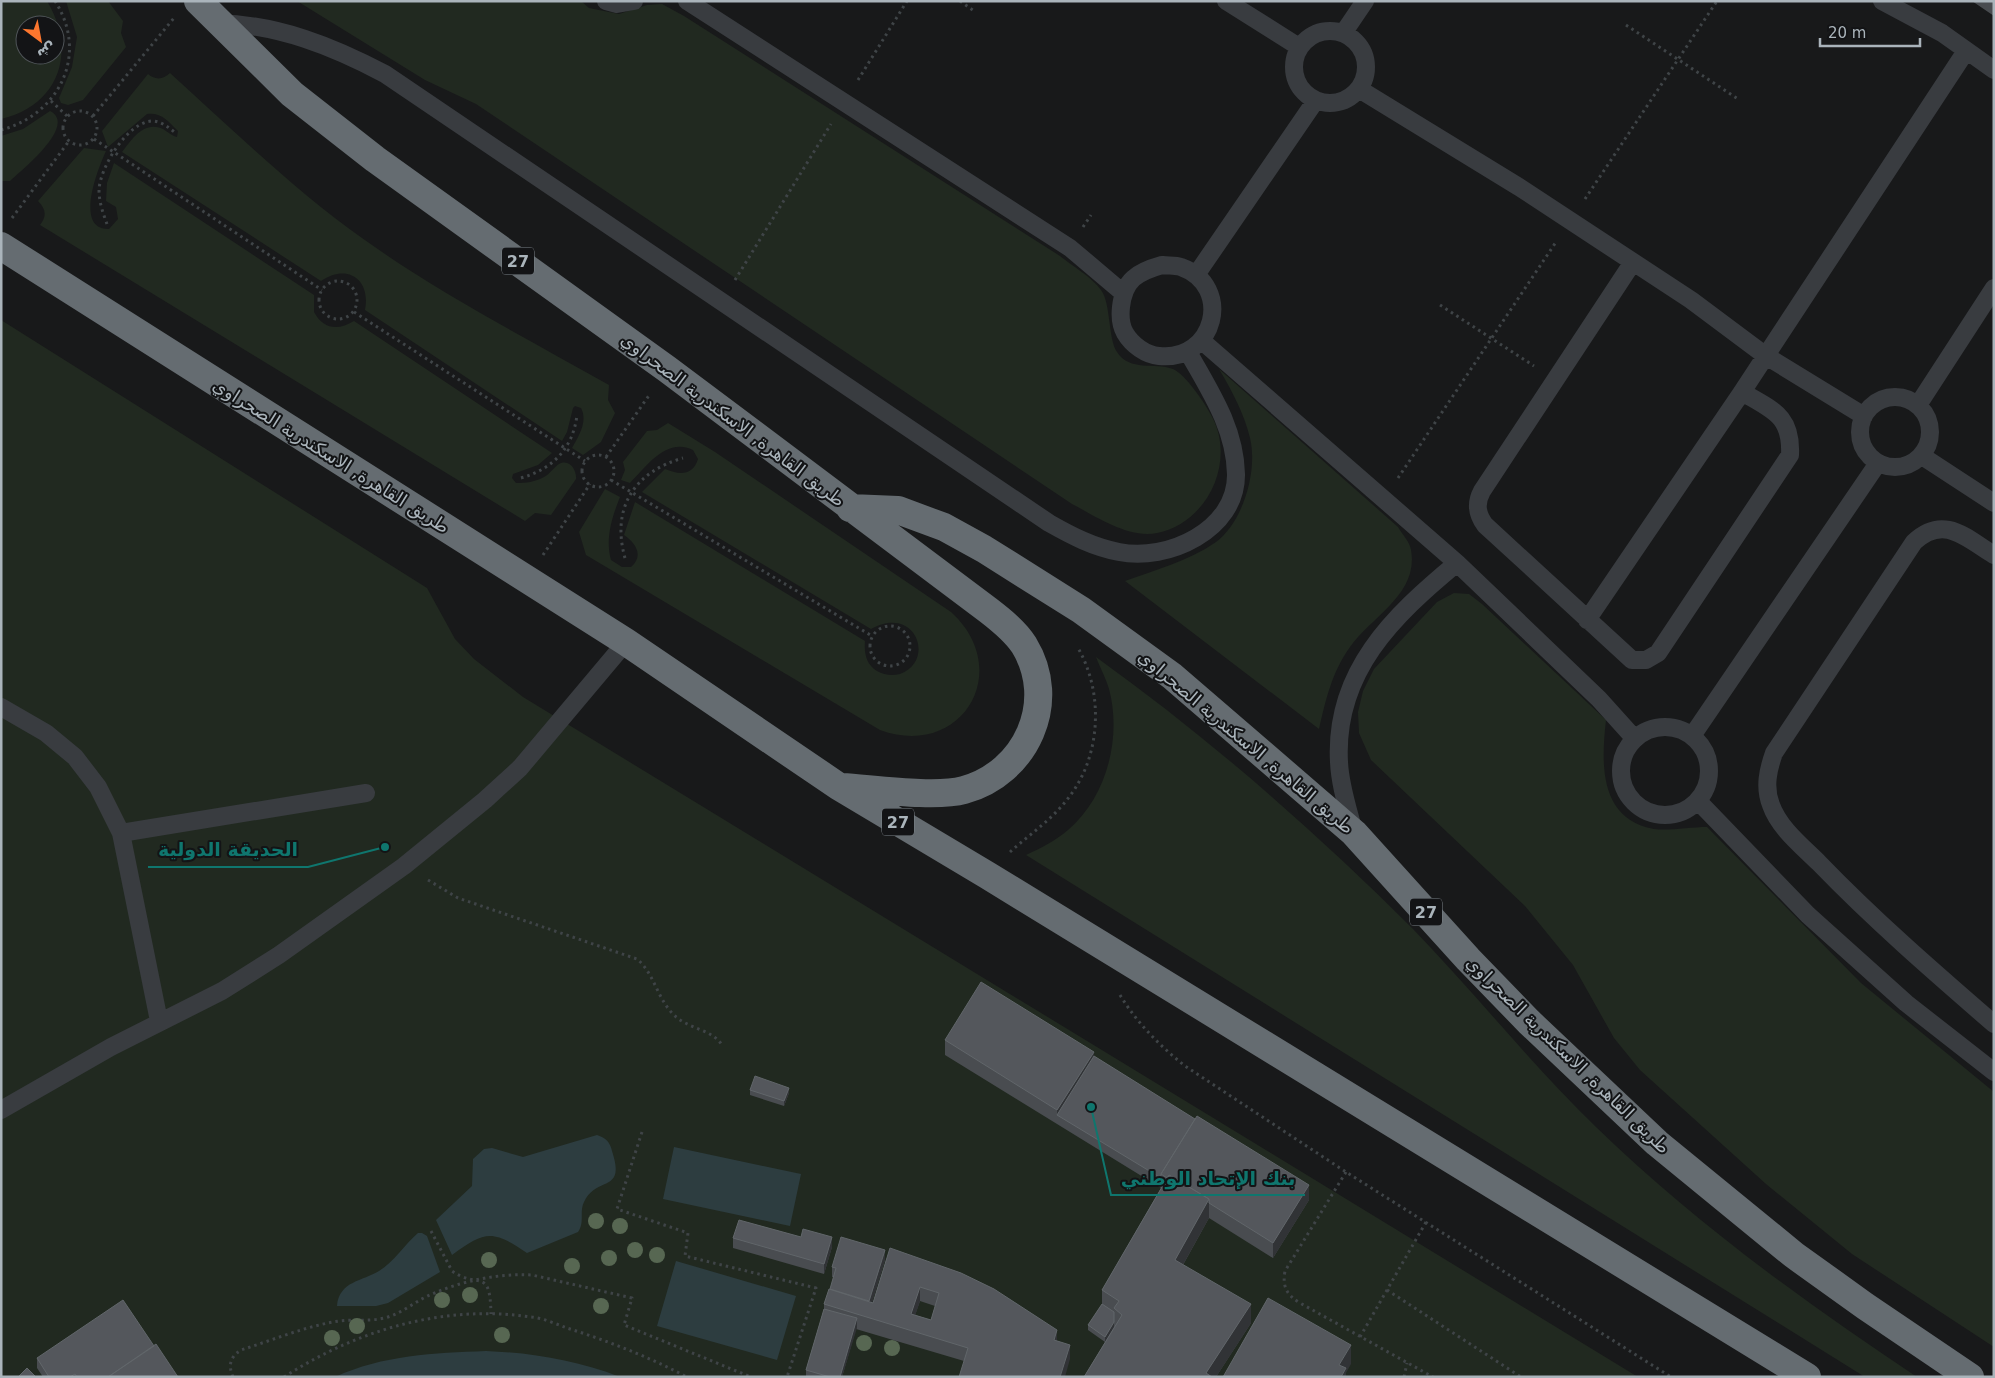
<svg xmlns="http://www.w3.org/2000/svg" width="1995" height="1378" viewBox="0 0 1995 1378" font-family="'DejaVu Sans','Noto Naskh Arabic',sans-serif">
<rect width="100%" height="100%" fill="#18191a"/>
<path fill="#212920" fill-rule="evenodd" d="M1,1H47C77,51 60,105 1,119ZM25,25H55V55H25Z
M66,1H108L123,21L121,33L126,47L83,100L68,105L61,103L59,98L72,67L77,37Z
M297,1H581L589,8L619,14L647,5L662,4L684,16L1060,256C1071,265 1093,278 1101,290C1111,303 1108,339 1117,352C1130,372 1154,362 1173,369C1185,374 1205,403 1211,415C1237,460 1208,523 1157,533C1129,539 1095,516 1072,504L476,104L425,80Z
M170,73C233,130 293,189 362,238C440,294 526,338 609,385L608,400L615,413L601,442L583,455L572,448C579,436 588,421 581,408L575,406L573,408L567,432L562,441L365,310C371,279 347,263 321,281L122,152C132,139 144,120 163,129C168,132 172,136 177,137L178,131C168,121 161,112 147,114L108,147L102,131L148,74C155,80 163,80 170,73Z
M50,111C78,125 22,170 10,181H1V136L23,129Z
M84,148L106,151C99,166 73,230 109,229L118,219L116,207L106,201L107,183L114,163L314,295V312C323,329 338,331 354,321L552,453L538,465L513,474L512,478L516,483C526,483 535,482 544,477C550,474 554,467 559,464C570,458 577,471 576,479L551,515L535,513L525,521L40,225C47,216 46,209 38,201Z
M1,320L427,588L455,639L474,659L523,697L1638,1377H1Z
M1219,369L1398,527C1402,534 1410,542 1411,550C1419,594 1372,616 1350,647C1332,672 1326,699 1319,729L1125,581C1155,570 1189,561 1216,542C1243,522 1258,471 1250,438C1244,413 1232,391 1219,369Z
M668,423L715,452L951,612C1015,670 962,760 880,730L586,555L579,532L605,489L620,497C612,517 605,539 611,560L622,567H631C644,556 636,543 624,535L635,502L865,641C864,653 866,664 877,671C884,675 892,676 900,674C936,661 916,604 871,629L642,492L665,469C679,475 693,476 698,459L693,450C666,437 646,467 630,483L621,480L625,470L623,462L647,431L657,430Z
M1454,593L1469,594L1482,604L1606,720C1601,764 1599,819 1654,829C1668,831 1691,827 1707,827L1861,983L1994,1092V1347L1852,1254L1766,1184L1640,1070L1614,1038L1573,965L1525,906L1371,760L1359,733L1358,712L1363,691L1374,669L1437,602Z
M1096,657C1210,739 1314,830 1413,929C1476,994 1531,1064 1596,1127C1693,1221 1804,1302 1917,1377H1865L1026,855C1041,848 1055,841 1068,830C1107,797 1122,737 1109,689C1106,678 1100,668 1096,657Z"/>
<path fill="#2d3d40" d="M597,1135C606,1138 610,1142 612,1151C626,1194 597,1175 584,1202C579,1212 585,1222 578,1232L527,1253C492,1229 485,1231 452,1255L436,1220L472,1186L473,1159L484,1149L492,1148L523,1157Z
M674,1147L801,1174L790,1226L663,1199Z
M418,1233H422L427,1236L440,1272L388,1303L376,1306H337C339,1281 363,1281 379,1271C394,1262 405,1244 418,1233Z
M676,1261L796,1296L777,1360L657,1326Z
M486,1351C532,1353 576,1360 620,1377H335C383,1355 434,1353 486,1351Z"/>
<g fill="none" stroke-linecap="round" stroke-linejoin="round">
<path stroke="#3f4447" stroke-width="3" stroke-dasharray="2.5 4" stroke-linecap="butt" d="M960,1L974,11
M1626,25L1738,99
M858,80L907,1
M51,101L67,116
M63 128a17 17 0 1 1 34 0a17 17 0 1 1-34 0Z
M93,116L174,18
M1,130C60,114 89,54 55,1
M94,139L322,290
M1585,199L1717,1
M12,218L69,141
M107,224C103,213 99,202 99,190C100,167 128,121 153,121C163,122 169,128 177,134
M1083,227L1091,215
M735,280L831,124
M319 300a19 19 0 1 1 38 0a19 19 0 1 1-38 0Z
M1440,305L1534,366
M354,312L585,461
M582 471a16 16 0 1 1 32 0a16 16 0 1 1-32 0Z
M606,457L650,394
M521,478C553,469 573,448 577,415
M1398,478L1556,242
M611,480L872,636
M543,555L590,484
M625,558C611,508 634,472 683,458
M870 646a20 20 0 1 1 40 0a20 20 0 1 1-40 0Z
M1010,852C1030,834 1053,819 1069,797C1101,756 1104,693 1078,648
M428,880L458,898L637,959C654,973 657,998 673,1014C687,1029 712,1029 722,1045
M1120,995C1137,1023 1159,1045 1185,1066L1346,1172L1671,1377
M642,1132L617,1209L688,1233L685,1256L816,1288L787,1377
M1346,1172L1285,1271C1282,1287 1287,1295 1300,1303L1433,1377
M431,1231L452,1271C479,1290 490,1266 491,1314
M1387,1290L1521,1377
M1360,1337L1426,1222
M233,1377C228,1365 230,1357 241,1350C273,1340 306,1326 339,1321C356,1319 372,1322 388,1317C404,1312 417,1300 432,1294C462,1281 499,1273 532,1275L632,1298L624,1325L751,1377
M284,1377C357,1330 444,1304 531,1317C543,1318 556,1324 567,1328C608,1341 649,1357 687,1377
M1404,1377L1407,1363"/>
<path stroke="#393c40" stroke-width="18" d="M606,1L617,4L634,1
M687,1L1070,248L1122,292
M1226,1L1299,47
M1882,1L1942,33L1994,70
M218,23C279,25 332,46 385,74L1049,523C1072,536 1093,547 1119,552C1167,562 1237,530 1236,474C1235,428 1210,391 1188,352
M1294 67a36 36 0 1 1 72 0a36 36 0 1 1-72 0Z
M1344,32L1365,1
M1359,89L1519,187L1691,300L1766,356L1864,416
M1633,262L1482,491C1475,504 1477,514 1485,525L1632,660H1646L1658,653L1790,455C1792,415 1772,410 1742,392
M1162,265C1168,266 1175,265 1181,267C1234,286 1215,362 1159,356C1146,355 1132,345 1125,333C1121,326 1120,316 1121,307C1124,280 1137,272 1162,265Z
M1196,275L1316,100
M1202,341L1457,563L1599,699L1635,739
M1860 432a35 35 0 1 1 70 0a35 35 0 1 1-70 0Z
M1918,405L1994,288
M1922,456L1994,503
M1994,555C1966,538 1944,514 1914,542L1774,753C1768,770 1764,787 1771,805C1779,828 1802,846 1819,863C1874,920 1934,972 1994,1024
M1587,620L1742,392L1966,51
M1,707L46,733L75,757L98,787L121,833L159,1021
M1621 771a44 44 0 1 1 88 0a44 44 0 1 1-88 0Z
M1692,736L1878,463
M1698,801L1808,915L1906,1003L1994,1072
M1354,832C1348,809 1340,786 1339,762C1334,672 1393,616 1457,563
M121,833L366,793
M1,1110L111,1047L222,991L279,955L404,866L485,800L520,768L626,642"/>
<path stroke="#656c71" stroke-width="28" d="M198,1L292,94L375,159L667,369L988,610C1001,620 1015,631 1024,645C1059,702 1026,773 964,790C935,798 874,789 842,787
M1,246L626,642L838,786L987,875L1807,1377
M850,508L898,510L944,527L984,549L1081,610L1172,676L1354,833L1468,959L1529,1022L1657,1143L1794,1255L1865,1306L1970,1377"/>
</g>
<g fill="#576752">
<circle cx="596" cy="1221" r="8"/>
<circle cx="620" cy="1226" r="8"/>
<circle cx="635" cy="1250" r="8"/>
<circle cx="657" cy="1255" r="8"/>
<circle cx="609" cy="1258" r="8"/>
<circle cx="489" cy="1260" r="8"/>
<circle cx="572" cy="1266" r="8"/>
<circle cx="470" cy="1295" r="8"/>
<circle cx="442" cy="1300" r="8"/>
<circle cx="601" cy="1306" r="8"/>
<circle cx="357" cy="1326" r="8"/>
<circle cx="502" cy="1335" r="8"/>
<circle cx="332" cy="1338" r="8"/>
<circle cx="864" cy="1343" r="8"/>
<circle cx="892" cy="1348" r="8"/>
</g>
<path fill="#494c50" fill-rule="evenodd" d="M1972,1H1994V16Z
M945,1040L1094,1056L1309,1200L1273,1258L1209,1218L1183,1265L1251,1323L1216,1377H1084L1114,1327L1105,1342L1088,1330V1325L1102,1304V1290L1161,1188L945,1055Z
M750,1090L789,1093L784,1106L750,1095Z
M733,1238L832,1247L824,1274L733,1248Z
M890,1248L1057,1341L1070,1359L964,1361L856,1329L842,1377H806V1370L824,1309V1304L830,1289L834,1277H832V1267L885,1260L872,1302L873,1303ZM920,1301L935,1306L931,1320L915,1315Z
M154,1346L178,1377H43L37,1368V1358Z"/>
<path fill="#313336" d="M1094,1052V1066L1057,1115V1110Z
M789,1088V1093L784,1106V1101Z
M1309,1185V1200L1273,1258V1243Z
M1209,1199V1218L1175,1279V1260Z
M832,1237V1247L824,1274V1264Z
M885,1250V1260L868,1316V1306Z
M920,1287V1301L911,1328V1314Z
M1251,1304V1323L1216,1377H1206V1373Z
M857,1318V1328L842,1377H840Z
M1114,1322V1327L1105,1342V1337Z
M1057,1330V1345L1054,1340Z
M1070,1345V1359L1065,1377H1060Z
M1351,1345V1364L1346,1373V1377H1339V1365Z"/>
<path fill="#54575c" stroke="#61666a" fill-rule="evenodd" d="M981,982L1094,1052L1057,1110L945,1040Z
M1094,1056L1195,1119L1161,1174V1178L1057,1115Z
M755,1076L789,1088L784,1101L750,1090Z
M1197,1116L1309,1185L1273,1243L1209,1203V1199L1169,1175L1167,1178L1161,1174Z
M1169,1175L1209,1199L1175,1260L1251,1304L1206,1373L1212,1377H1084L1122,1315L1114,1308L1119,1301L1102,1290Z
M739,1220L801,1237L803,1229L832,1237L824,1264L733,1238Z
M841,1237L885,1250L869,1301L830,1289L836,1268L832,1267Z
M890,1248L961,1273L994,1289L1057,1330L1054,1340L1070,1345L1060,1377H959L968,1348L824,1304L829,1289L873,1303ZM920,1287L939,1293L931,1320L911,1314Z
M1268,1298L1351,1345L1339,1365L1346,1368L1341,1377H1223Z
M123,1300L154,1346L108,1377H77L75,1374L70,1377H49L37,1358Z
M1102,1304L1114,1312V1322L1105,1337L1088,1325Z
M824,1309L857,1318L840,1377H830L806,1370Z
M156,1344L178,1377H108Z
M27,1368L36,1377H18Z"/>
<g text-anchor="middle" stroke-width="4" stroke-linejoin="round" paint-order="stroke">
<g fill="#131416" stroke="#7d848a" stroke-width="1">
<rect x="502" y="247.5" width="32" height="27" rx="4"/>
<rect x="882" y="808.5" width="32" height="27" rx="4"/>
<rect x="1410" y="898.5" width="32" height="27" rx="4"/>
</g>
<g font-size="16" font-weight="bold" fill="#aab4bb">
<text x="518" y="267">27</text>
<text x="898" y="828">27</text>
<text x="1426" y="918">27</text>
</g>
<g font-size="18" fill="#aab4bb" stroke="#131416">
<text transform="translate(733 420) rotate(37)" y="6">طريق القاهرة, الاسكندرية الصحراوي</text>
<text transform="translate(331 456) rotate(32)" y="6">طريق القاهرة, الاسكندرية الصحراوي</text>
<text transform="translate(1246 742) rotate(40)" y="6">طريق القاهرة, الاسكندرية الصحراوي</text>
<text transform="translate(1568 1055) rotate(44)" y="6">طريق القاهرة, الاسكندرية الصحراوي</text>
</g>
</g>
<path fill="none" stroke="#0f766e" stroke-width="2" d="M385 847L308 867H148M1091 1107L1111 1195H1305"/>
<g fill="#0f766e" stroke="#131416" stroke-width="2">
<circle cx="385" cy="847" r="5"/>
<circle cx="1091" cy="1107" r="5"/>
</g>
<g font-size="19" text-anchor="middle" font-weight="bold" fill="#0f766e" stroke="#131416" stroke-width="4" stroke-linejoin="round" paint-order="stroke">
<text x="228" y="856">الحديقة الدولية</text>
<text x="1208" y="1185">بنك الإتحاد الوطني</text>
</g>
<rect width="1995" height="1378" fill="none" stroke="#aab4bb" stroke-width="5"/>
<g transform="translate(40 40) rotate(148)"><circle r="24" fill="#131416" stroke="#4f5458"/>
<path d="M0-4L9 19L0 12L-9 19Z" fill="#fc762e"/>
<text y="-8" font-size="14" font-weight="bold" text-anchor="middle" fill="#aab4bb">ش</text>
</g>
<path d="M1820 38v8h100v-8" fill="none" stroke="#aab4bb" stroke-width="2.5"/>
<text x="1828" y="38" font-size="15" fill="#aab4bb" stroke="#131416" stroke-width="4" paint-order="stroke">20 m</text>
</svg>
